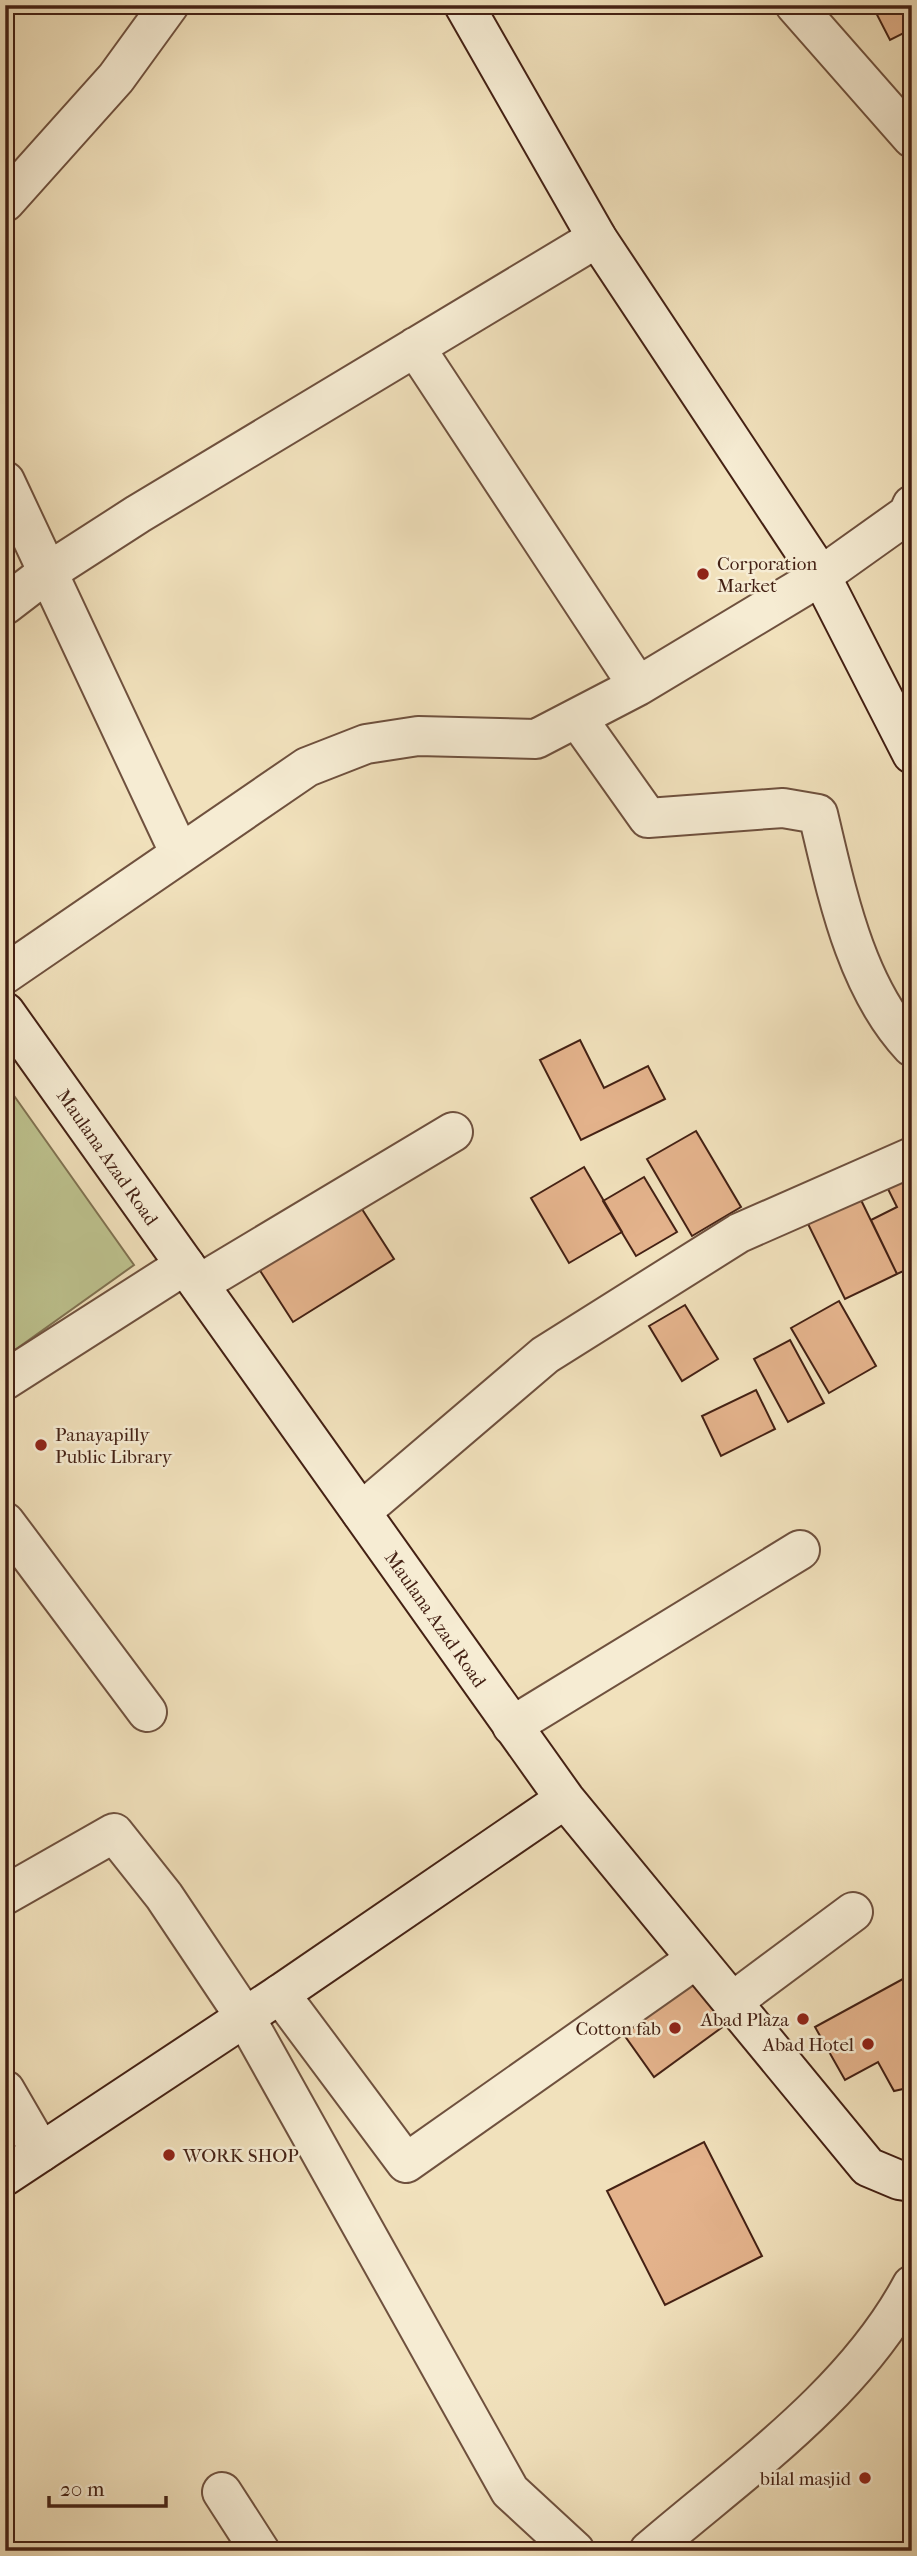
<svg xmlns="http://www.w3.org/2000/svg" width="917" height="2556" viewBox="0 0 917 2556" font-family="'IM FELL French Canon',serif">
<rect width="100%" height="100%" fill="#f1e1bc"/>
<filter id="stains"><feTurbulence type="fractalNoise" baseFrequency=".00286" numOctaves="4"/><feColorMatrix values="0 0 0 0 .2 0 0 0 0 .09 0 0 0 0 .02 0 0 0 .5 -.17"/></filter>
<radialGradient id="worn" r=".72"><stop offset=".6" stop-color="#630" stop-opacity="0"/><stop offset="1" stop-color="#630" stop-opacity=".3"/></radialGradient>
<path fill="#bdc28e" stroke="#807251" stroke-width="2" d="M5,1083L134,1265L5,1357Z"/>
<path fill="#e4b38c" stroke="#442114" stroke-width="2" d="M872,5H912V29L890,40Z
M580,1040L604,1088L648,1066L665,1099L581,1140L540,1060Z
M696,1131L741,1207L692,1236L647,1159Z
M584,1167L622,1232L569,1263L531,1198Z
M644,1177L677,1232L636,1256L603,1201Z
M907,1177L912,1187V1267L897,1274L871,1220L897,1207L887,1187Z
M860,1198L897,1274L845,1299L808,1224Z
M360,1206L394,1259L293,1322L259,1269Z
M839,1301L876,1366L829,1393L791,1328Z
M685,1305L718,1359L682,1381L649,1326Z
M790,1340L824,1403L788,1422L754,1359Z
M756,1390L775,1429L721,1456L702,1416Z
M912,1974V2087L894,2091L878,2062L845,2080L815,2027Z
M696,1979L728,2023L654,2077L622,2032Z
M704,2142L762,2256L665,2305L607,2191Z"/>
<g fill="none" stroke-linecap="round" stroke-linejoin="round">
<g stroke="#6f513e" stroke-width="42">
<path id="street" d="M795,5L912,138
M5,202L116,78L169,5
M415,347L638,686
M5,481L180,854
M5,605L48,572L138,514L597,238
M577,718L648,818L783,808L818,814C837,893 855,986 912,1047
M5,974L307,767L366,744L418,736L536,739L638,686L821,576L908,514L912,505
M199,1284L453,1132
M5,1380L185,1265
M361,1512L545,1355L739,1233L912,1157
M5,1522L147,1712
M512,1726L800,1550
M5,1895L114,1833L164,1896L245,2017L510,2491L575,2551
M280,1994L406,2163L696,1959
M732,2002L853,1912
M5,2090L41,2152
M222,2492L260,2551
M649,2551C742,2471 853,2395 912,2285"/>
</g>
<g stroke="#442114" stroke-width="42">
<path id="secondary" d="M464,5L597,238L821,576L912,754
M5,1012L565,1799L868,2167L899,2180L912,2182
M5,2176L280,1994L565,1799"/>
</g>
<use href="#street" stroke="#f6ecd3" stroke-width="38"/>
<use href="#secondary" stroke="#f6ecd3" stroke-width="38"/>
</g>
<g fill="#8f2418" stroke="#f6ecd3" stroke-width="2.5">
<circle cx="703" cy="574" r="7"/>
<circle cx="41" cy="1445" r="7"/>
<circle cx="803" cy="2019" r="7"/>
<circle cx="675" cy="2028" r="7"/>
<circle cx="868" cy="2044" r="7"/>
<circle cx="169" cy="2155" r="7"/>
<circle cx="865" cy="2478" r="7"/>
</g>
<g text-anchor="middle" stroke-width="5" stroke-linejoin="round" paint-order="stroke">
<g font-size="19" fill="#442114" stroke="#f6ecd3" text-anchor="end">
<text x="717" y="570" text-anchor="start">Corporation<tspan x="717" dy="22">Market</tspan></text>
<text x="55" y="1441" text-anchor="start">Panayapilly<tspan x="55" dy="22">Public Library</tspan></text>
<text x="789" y="2026">Abad Plaza</text>
<text x="661" y="2035">Cotton fab</text>
<text x="854" y="2051">Abad Hotel</text>
<text x="183" y="2162" text-anchor="start">WORK SHOP</text>
<text x="851" y="2485">bilal masjid</text>
</g>
<g font-size="19" fill="#442114" stroke="#f6ecd3">
<text transform="translate(108 1157) rotate(55)" y="7">Maulana Azad Road</text>
<text transform="translate(436 1619) rotate(55)" y="7">Maulana Azad Road</text>
</g>
</g>
<rect width="917" height="2556" fill="none" stroke="#f1e1bc" stroke-width="28"/>
<rect x="7" y="7" width="903" height="2542" fill="none" stroke="#442114" stroke-width="3.5"/>
<rect x="14" y="14" width="889" height="2528" fill="none" stroke="#442114" stroke-width="2"/>
<path d="M49 2496v10h117v-10" fill="none" stroke="#442114" stroke-width="3.5"/>
<text x="60" y="2496" font-size="21" fill="#442114" stroke="#f6ecd3" stroke-width="5" paint-order="stroke">20 m</text>
<rect width="100%" height="100%" filter="url(#stains)"/>
<rect width="100%" height="100%" fill="url(#worn)"/>
</svg>
